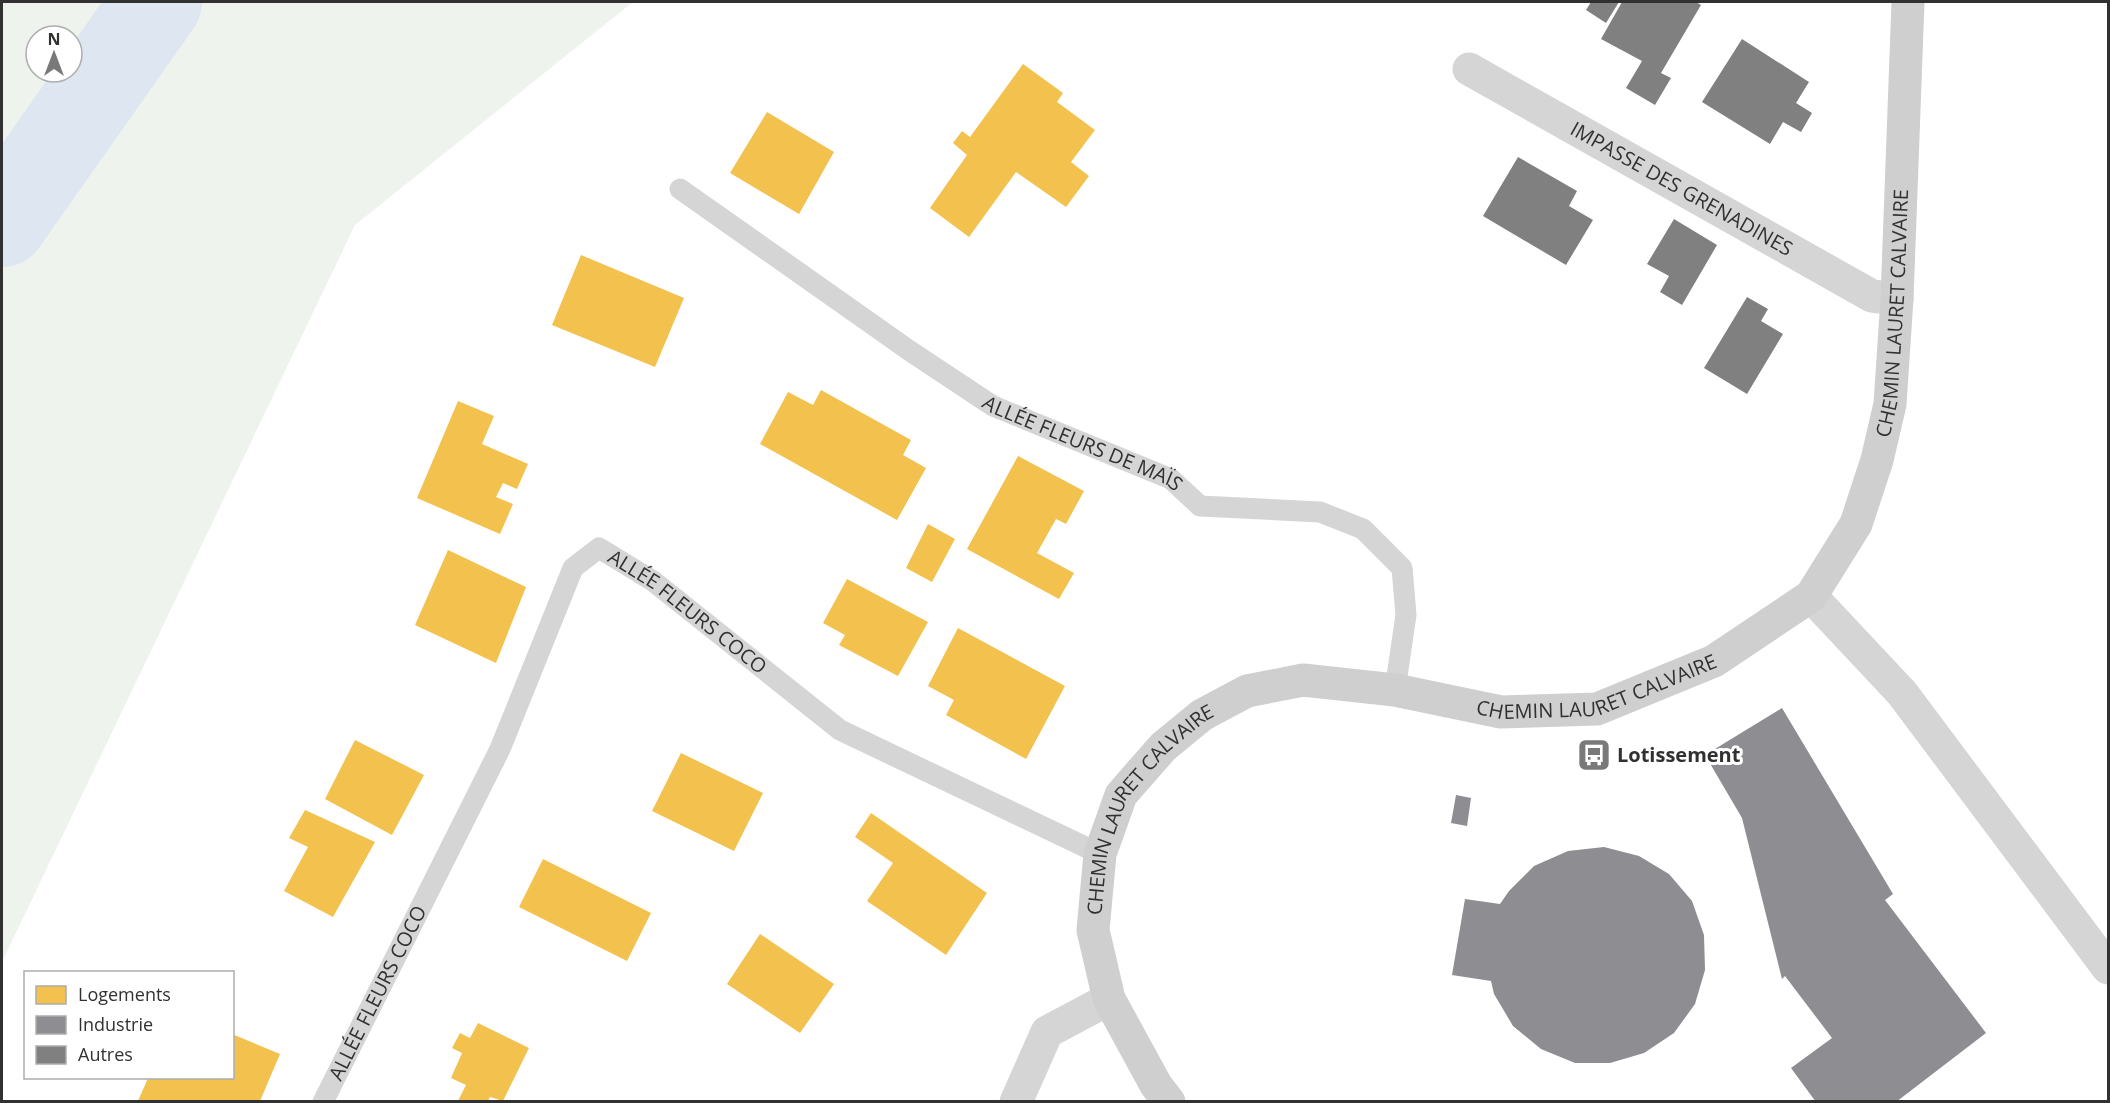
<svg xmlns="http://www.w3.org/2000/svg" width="2110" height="1103" viewBox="0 0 2110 1103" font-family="'Open Sans',sans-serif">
<rect width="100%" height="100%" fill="#fff"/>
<path fill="#eff3ed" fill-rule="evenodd" d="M2,2H633L355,225L2,962ZM36,36H72V72H36Z"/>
<path fill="#f2c14e" d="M1023,64L1063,93L1057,102L1095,130L1071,162L1089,176L1066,207L1016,172L969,237L930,208L967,155L953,143L962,131L970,137Z
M767,112L834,152L799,214L730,173Z
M581,255L684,298L655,367L552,325Z
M821,390L911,440L903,455L926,468L897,520L760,444L788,392L813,405Z
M458,401L494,416L482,444L528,464L517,489L503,483L496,497L513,504L500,534L417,498Z
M1018,456L1084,491L1066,524L1056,519L1037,553L1074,573L1059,599L967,549Z
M928,524L955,539L932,582L906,568Z
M448,550L526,587L496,663L415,625Z
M847,579L928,622L898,676L839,645L845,635L823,623Z
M958,628L1065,686L1026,759L946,715L954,700L928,686Z
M355,740L424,775L392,835L325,799Z
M681,753L763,793L734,851L652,811Z
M305,810L375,842L333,917L284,891L308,847L289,838Z
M871,813L987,893L946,955L867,901L893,863L855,837Z
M543,859L651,913L627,961L519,907Z
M760,934L834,984L800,1033L727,984Z
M478,1023L529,1048L503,1101L490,1097L488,1101H458L466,1085L451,1078L462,1053L452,1048L460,1033L470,1038Z
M232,1034L280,1054L260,1101H138L148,1078H232Z"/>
<path fill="#8d8d92" d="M1782,708L1893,894L1885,900L1986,1033L1896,1102H1816L1791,1068L1832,1038L1785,976L1782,979L1742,818L1705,755Z
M1456,795L1471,798L1467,826L1451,823Z
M1604,847L1639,856L1669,874L1692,901L1704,935L1705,970L1695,1004L1674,1033L1644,1053L1610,1063H1575L1541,1049L1513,1026L1494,994L1491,981L1452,975L1465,899L1500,904L1509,891L1534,866L1568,851Z"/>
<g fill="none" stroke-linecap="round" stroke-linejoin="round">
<path stroke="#dde6f1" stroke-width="90" d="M2,222L157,2"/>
</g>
<path fill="#808080" d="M1591,2H1619L1606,23L1586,10Z
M1622,2H1696L1701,5L1661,73L1671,78L1655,105L1626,88L1642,61L1601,39Z
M1742,39L1809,82L1796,103L1812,113L1801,132L1783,122L1770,144L1702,102Z
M1518,157L1577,191L1569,206L1593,220L1566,265L1483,216Z
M1674,219L1717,245L1682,305L1660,292L1669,276L1647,264Z
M1747,297L1768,309L1761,321L1783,334L1747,394L1704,368Z"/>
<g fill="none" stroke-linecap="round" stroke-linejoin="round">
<g stroke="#d5d5d5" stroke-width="21">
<path id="s1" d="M680,189L910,351L993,406L1171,479L1200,506L1320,512L1363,529L1402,568L1406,615L1395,690"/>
<path id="s2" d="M323,1102L500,749L573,568L599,548L653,581L840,730L1100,854"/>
</g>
<g stroke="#d5d5d5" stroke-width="33">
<path id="s3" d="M1469,69L1872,296L1897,299"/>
<path d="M1811,596L1902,693L2108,968"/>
<path d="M1016,1102L1047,1032L1109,999"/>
</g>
<path stroke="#cfcfcf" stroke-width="33" id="s4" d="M1169,1102L1156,1085L1109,999L1093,930L1100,854L1121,795L1163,747L1202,715L1247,691L1303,680L1395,690L1501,712L1597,709L1714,661L1811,596L1856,524L1877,460L1890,404L1897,299L1908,2"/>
</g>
<defs>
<g id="bus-square" transform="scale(1.725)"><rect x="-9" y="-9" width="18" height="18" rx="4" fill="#797979" stroke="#fff"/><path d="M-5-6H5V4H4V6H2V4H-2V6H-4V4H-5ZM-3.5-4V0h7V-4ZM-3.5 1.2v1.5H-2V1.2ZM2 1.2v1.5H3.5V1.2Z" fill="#fff"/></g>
</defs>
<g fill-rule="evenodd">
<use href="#bus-square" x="1594" y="755"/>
</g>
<g text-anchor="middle" stroke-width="6" stroke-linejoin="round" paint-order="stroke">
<g font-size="20" fill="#313131" stroke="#fff">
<text dy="7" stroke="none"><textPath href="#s3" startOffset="244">IMPASSE DES GRENADINES</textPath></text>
<text dy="7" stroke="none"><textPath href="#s4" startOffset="1392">CHEMIN LAURET CALVAIRE</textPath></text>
<text dy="7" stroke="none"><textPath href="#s1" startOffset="478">ALLÉE FLEURS DE MAÏS</textPath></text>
<text dy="7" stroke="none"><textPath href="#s2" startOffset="732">ALLÉE FLEURS COCO</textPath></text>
<text dy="7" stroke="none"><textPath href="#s4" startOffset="852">CHEMIN LAURET CALVAIRE</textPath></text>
<text dy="7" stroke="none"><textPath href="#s4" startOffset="330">CHEMIN LAURET CALVAIRE</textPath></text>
<text dy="7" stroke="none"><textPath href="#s2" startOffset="122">ALLÉE FLEURS COCO</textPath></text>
</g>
<g font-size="20" font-weight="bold" fill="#313131" stroke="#fff" text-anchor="start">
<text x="1617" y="762">Lotissement</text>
</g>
</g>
<rect width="2110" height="1103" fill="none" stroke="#313131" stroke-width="6"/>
<rect x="24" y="971" width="210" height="108" fill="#ffffff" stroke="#adadad" stroke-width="1.5"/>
<rect x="36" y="986" width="30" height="18" fill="#f2c14e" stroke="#adadad" stroke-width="1.5"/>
<text x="78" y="1001" font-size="18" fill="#313131">Logements</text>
<rect x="36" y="1016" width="30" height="18" fill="#8d8d92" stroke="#adadad" stroke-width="1.5"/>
<text x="78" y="1031" font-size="18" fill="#313131">Industrie</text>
<rect x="36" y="1046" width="30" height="18" fill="#808080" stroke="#adadad" stroke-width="1.5"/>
<text x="78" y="1061" font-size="18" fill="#313131">Autres</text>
<g transform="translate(54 54)"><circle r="28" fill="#ffffff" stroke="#adadad" stroke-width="1.5"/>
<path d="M0-4.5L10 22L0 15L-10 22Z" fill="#797979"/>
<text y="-9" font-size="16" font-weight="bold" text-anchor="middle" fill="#313131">N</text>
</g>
</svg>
